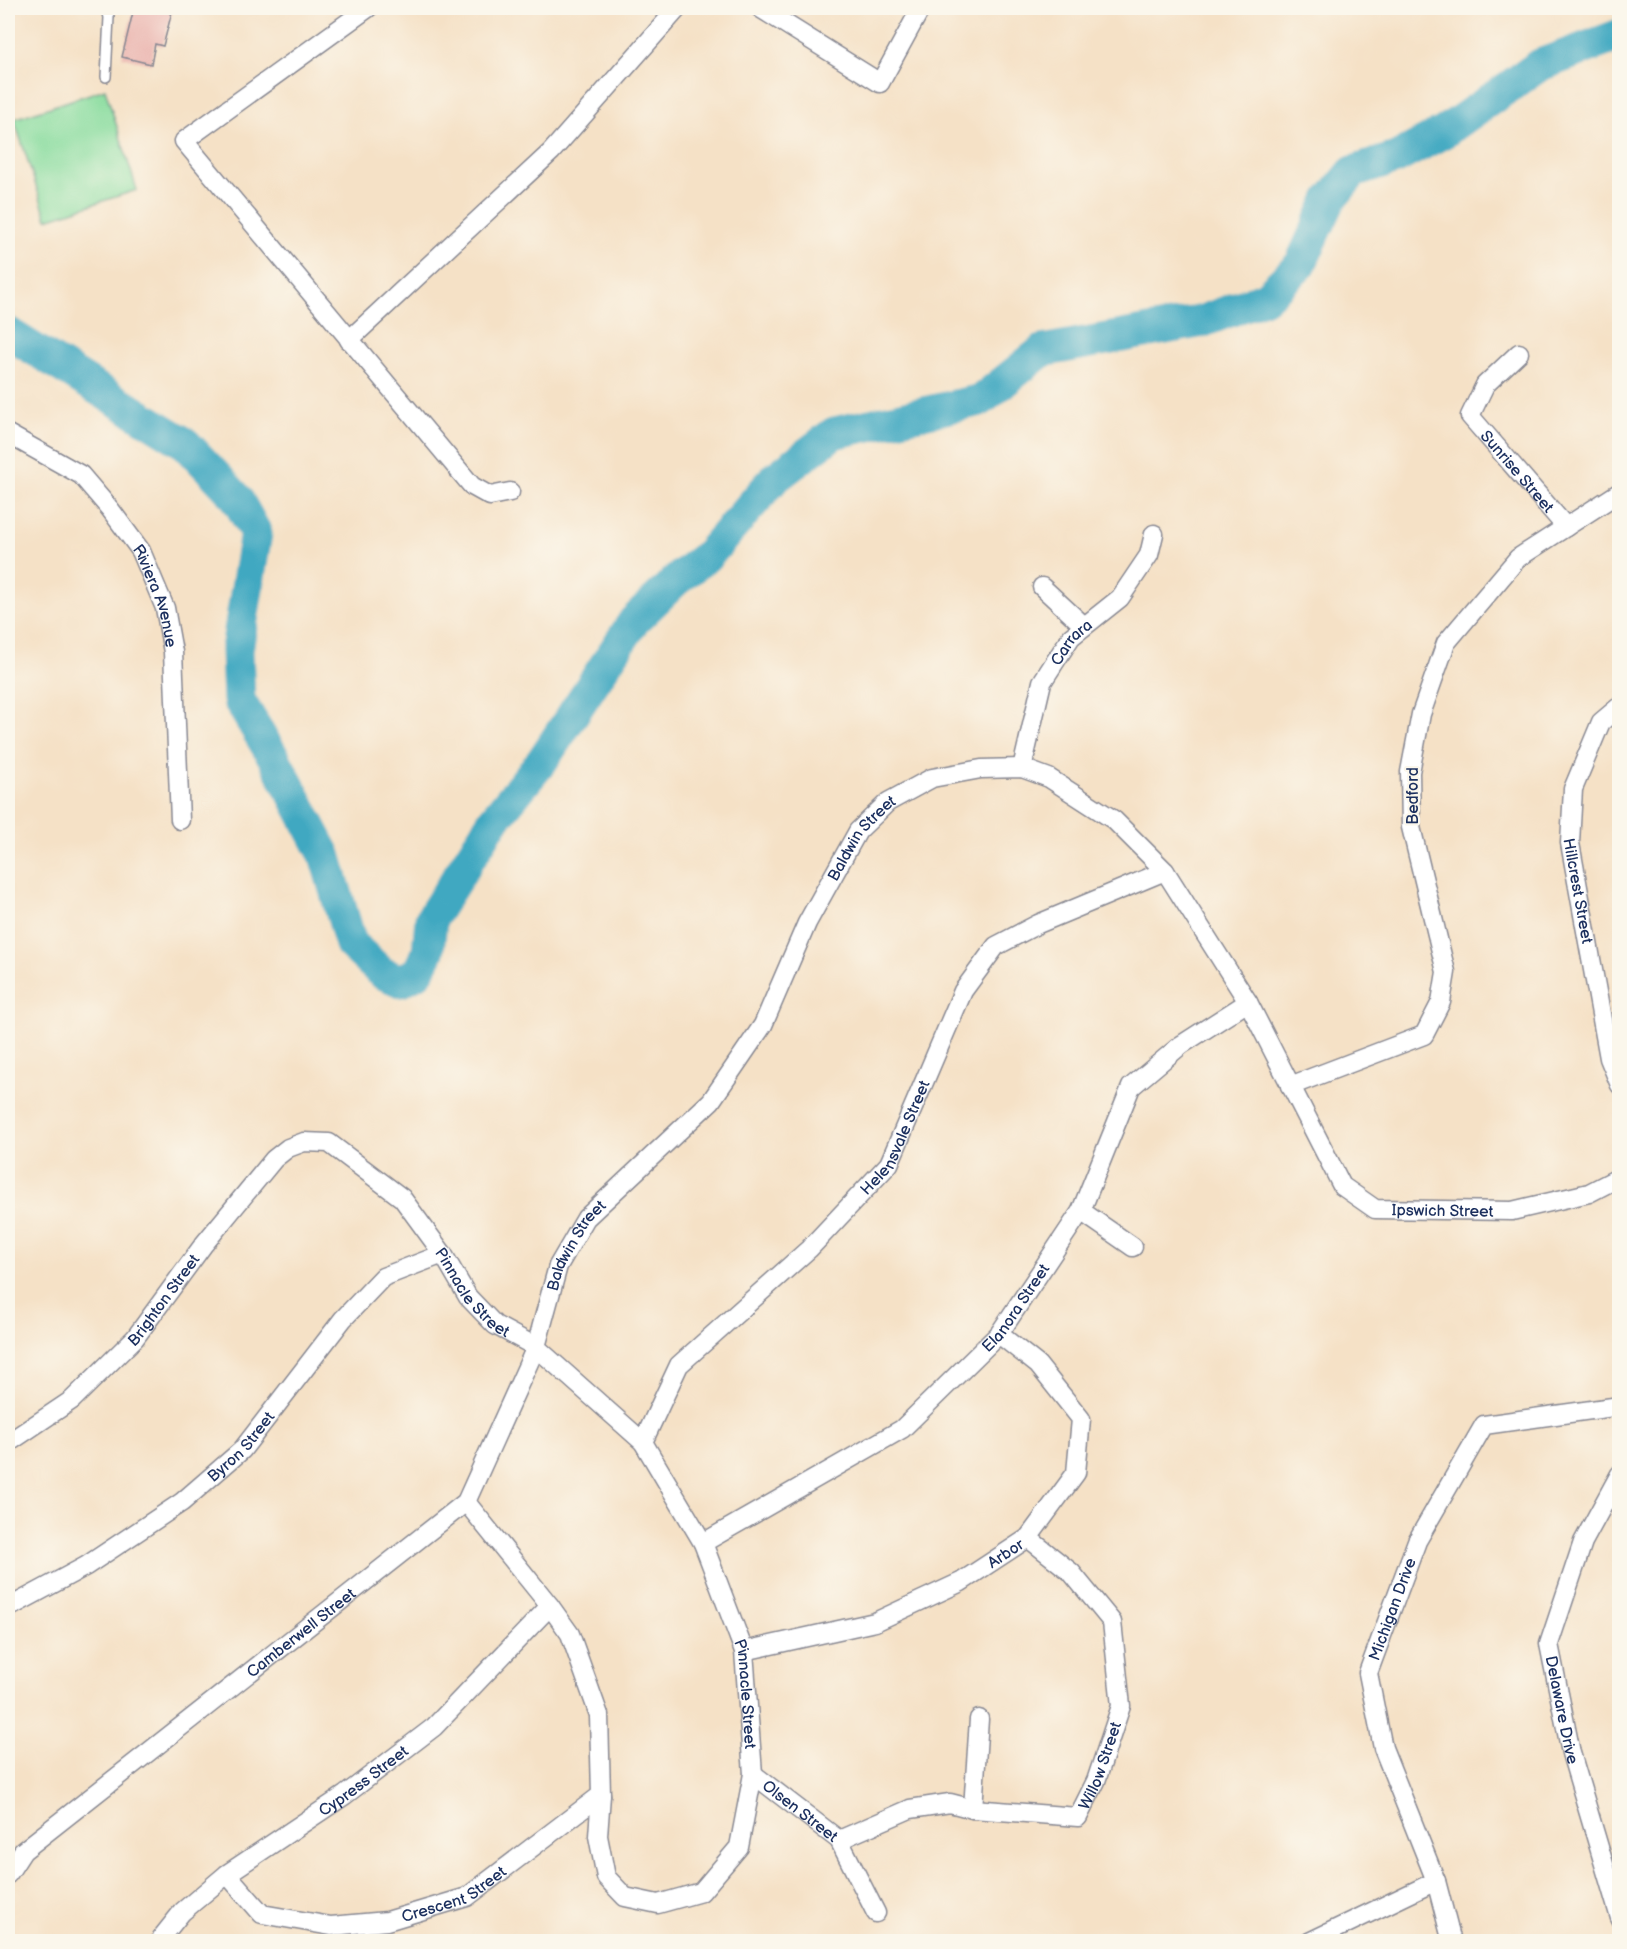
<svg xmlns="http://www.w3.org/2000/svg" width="1627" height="1949" viewBox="0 0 1627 1949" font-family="'Balsamiq Sans',sans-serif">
<rect width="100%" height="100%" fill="#fbf7ec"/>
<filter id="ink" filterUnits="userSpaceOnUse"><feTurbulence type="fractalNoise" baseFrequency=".0167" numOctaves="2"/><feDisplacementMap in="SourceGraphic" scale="12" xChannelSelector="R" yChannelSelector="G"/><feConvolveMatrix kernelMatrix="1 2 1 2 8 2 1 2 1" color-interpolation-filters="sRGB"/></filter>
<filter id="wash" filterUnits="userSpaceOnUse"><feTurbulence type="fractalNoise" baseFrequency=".008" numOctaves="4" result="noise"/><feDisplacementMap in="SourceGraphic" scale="24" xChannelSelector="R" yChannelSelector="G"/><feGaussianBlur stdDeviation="1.35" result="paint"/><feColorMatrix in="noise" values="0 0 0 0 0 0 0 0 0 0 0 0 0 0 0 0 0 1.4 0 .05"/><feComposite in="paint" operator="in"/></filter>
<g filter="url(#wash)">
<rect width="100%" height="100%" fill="#f5e1c6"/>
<path fill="#88dc9e" stroke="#52867e" stroke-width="1.5" d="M105,89L137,190L47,219L14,119Z"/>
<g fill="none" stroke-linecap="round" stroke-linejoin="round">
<path stroke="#40a8c1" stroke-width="33" d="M8,333L186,444L236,497L256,533L237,650L239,700L274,758L325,855L351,944L382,973L401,981L418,972L428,952L431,919L493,821L542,761L634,621L675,581L708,555L774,479L834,433L981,400L1042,351L1203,321L1266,297L1300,265L1330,200L1353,172L1396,158L1444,132L1540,65L1620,35"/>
</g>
<g id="blocks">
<path fill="#e9aea9" d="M134,8H173L163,46L155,44L151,64L122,57Z"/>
</g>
</g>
<g filter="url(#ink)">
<use href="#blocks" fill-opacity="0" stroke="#888892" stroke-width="1.5"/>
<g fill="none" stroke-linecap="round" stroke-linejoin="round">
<g stroke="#888892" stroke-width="12">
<path id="lane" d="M106,77L109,17L106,8"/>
</g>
<g stroke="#888892" stroke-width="21">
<g id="street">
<path d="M368,8L184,141L472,486L490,496L510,492"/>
<path d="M760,8L880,83L921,8"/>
<path d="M349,340L551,152L678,8"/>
<path id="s1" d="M1519,353L1485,385L1470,416L1566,527"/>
<path id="s2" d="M8,434L81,475L110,509L141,551L165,608L173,652L180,820"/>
<path d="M1042,587L1084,626"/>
<path id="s3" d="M1620,706L1601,722L1573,789L1570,843L1609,1058L1620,1085"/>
<path id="s4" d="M1022,768L1042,682L1071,637L1120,598L1149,555L1154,534"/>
<path d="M1290,1086L1424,1035L1441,1002L1446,972L1411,827L1410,772L1421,714L1446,643L1518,558L1620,492"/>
<path d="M1081,1211L1133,1247"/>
<path id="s5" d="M643,1442L679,1365L809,1249L889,1164L963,991L996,946L1038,924L1165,871"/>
<path id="s6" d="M8,1443L72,1400L135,1338L204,1244L274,1159L288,1148L304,1142L329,1143L402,1198L443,1254L468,1297L495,1325L536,1347L643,1442L703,1543L744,1651L753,1774L739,1847L701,1892L658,1904L625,1897L606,1877L598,1836L601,1795L599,1715L570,1634L550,1606L466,1502"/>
<path id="s7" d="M1620,1474L1583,1542L1549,1644L1571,1753L1620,1918"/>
<path id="s8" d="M703,1543L902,1429L999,1334L1081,1211L1131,1087L1181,1045L1248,1002"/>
<path id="s9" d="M8,1608L86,1566L182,1502L242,1450L343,1319L383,1277L443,1254"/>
<path id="s10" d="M744,1651L875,1622L961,1582L1028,1538L1076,1473L1081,1419L1038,1365L999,1334"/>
<path id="s11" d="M753,1774L839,1840L876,1913"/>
<path d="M973,1809L979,1719"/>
<path id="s12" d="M839,1840L910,1809L950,1803L973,1809L1078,1817L1096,1781L1121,1706L1112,1622L1071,1572L1028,1538"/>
<path id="s13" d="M8,1874L23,1851L466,1502L536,1347L558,1266L586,1218L711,1101L763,1025L807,923L858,831L888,802L932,778L981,769L1022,768L1049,778L1114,820L1165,871L1248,1002L1342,1186L1375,1209L1512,1211L1589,1193L1620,1177"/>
<path id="s14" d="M227,1874L262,1914L331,1926L387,1921L467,1897L601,1795"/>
<path id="s15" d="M162,1937L182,1912L227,1874L345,1795L434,1727L550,1606"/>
<path d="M1309,1942L1436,1881"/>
<path id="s16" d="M1452,1942L1436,1881L1383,1748L1368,1673L1417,1541L1484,1425L1620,1406"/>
</g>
</g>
<use href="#lane" stroke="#fff" stroke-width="9"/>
<use href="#street" stroke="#fff" stroke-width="18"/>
</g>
</g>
<g text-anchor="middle" stroke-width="4.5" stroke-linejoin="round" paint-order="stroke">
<g font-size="16" fill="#1b2f5e" stroke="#fbf7ec">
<text dy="6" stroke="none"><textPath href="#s1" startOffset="154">Sunrise Street</textPath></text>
<text dy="6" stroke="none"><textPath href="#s2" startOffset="228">Riviera Avenue</textPath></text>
<text dy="6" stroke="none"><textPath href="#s4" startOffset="138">Carrara</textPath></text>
<text transform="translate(1412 796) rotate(-90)" y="6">Bedford</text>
<text dy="6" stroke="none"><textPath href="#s13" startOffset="1377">Baldwin Street</textPath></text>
<text dy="6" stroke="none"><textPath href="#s3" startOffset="200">Hillcrest Street</textPath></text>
<text dy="6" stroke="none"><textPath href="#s5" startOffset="402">Helensvale Street</textPath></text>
<text dy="6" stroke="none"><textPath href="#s13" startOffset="2211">Ipswich Street</textPath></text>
<text dy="6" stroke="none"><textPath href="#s13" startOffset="872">Baldwin Street</textPath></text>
<text dy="6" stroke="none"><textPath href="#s6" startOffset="662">Pinnacle Street</textPath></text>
<text dy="6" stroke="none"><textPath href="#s6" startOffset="213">Brighton Street</textPath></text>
<text dy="6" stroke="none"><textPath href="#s8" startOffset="396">Elanora Street</textPath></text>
<text dy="6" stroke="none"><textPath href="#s9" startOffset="285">Byron Street</textPath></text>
<text dy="6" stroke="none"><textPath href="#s10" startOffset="282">Arbor</textPath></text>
<text dy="6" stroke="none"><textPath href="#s16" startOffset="351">Michigan Drive</textPath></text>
<text dy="6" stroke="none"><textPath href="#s13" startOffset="381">Camberwell Street</textPath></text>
<text dy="6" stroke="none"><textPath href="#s6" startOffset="1167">Pinnacle Street</textPath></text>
<text dy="6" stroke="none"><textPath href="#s7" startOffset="252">Delaware Drive</textPath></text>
<text dy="6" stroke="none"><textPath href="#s12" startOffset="303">Willow Street</textPath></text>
<text dy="6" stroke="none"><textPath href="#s15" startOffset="256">Cypress Street</textPath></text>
<text dy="6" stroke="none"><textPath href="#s11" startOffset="60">Olsen Street</textPath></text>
<text dy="6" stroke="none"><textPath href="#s14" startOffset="252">Crescent Street</textPath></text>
</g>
</g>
<rect width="1627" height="1949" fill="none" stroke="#fbf7ec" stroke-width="30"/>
</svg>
